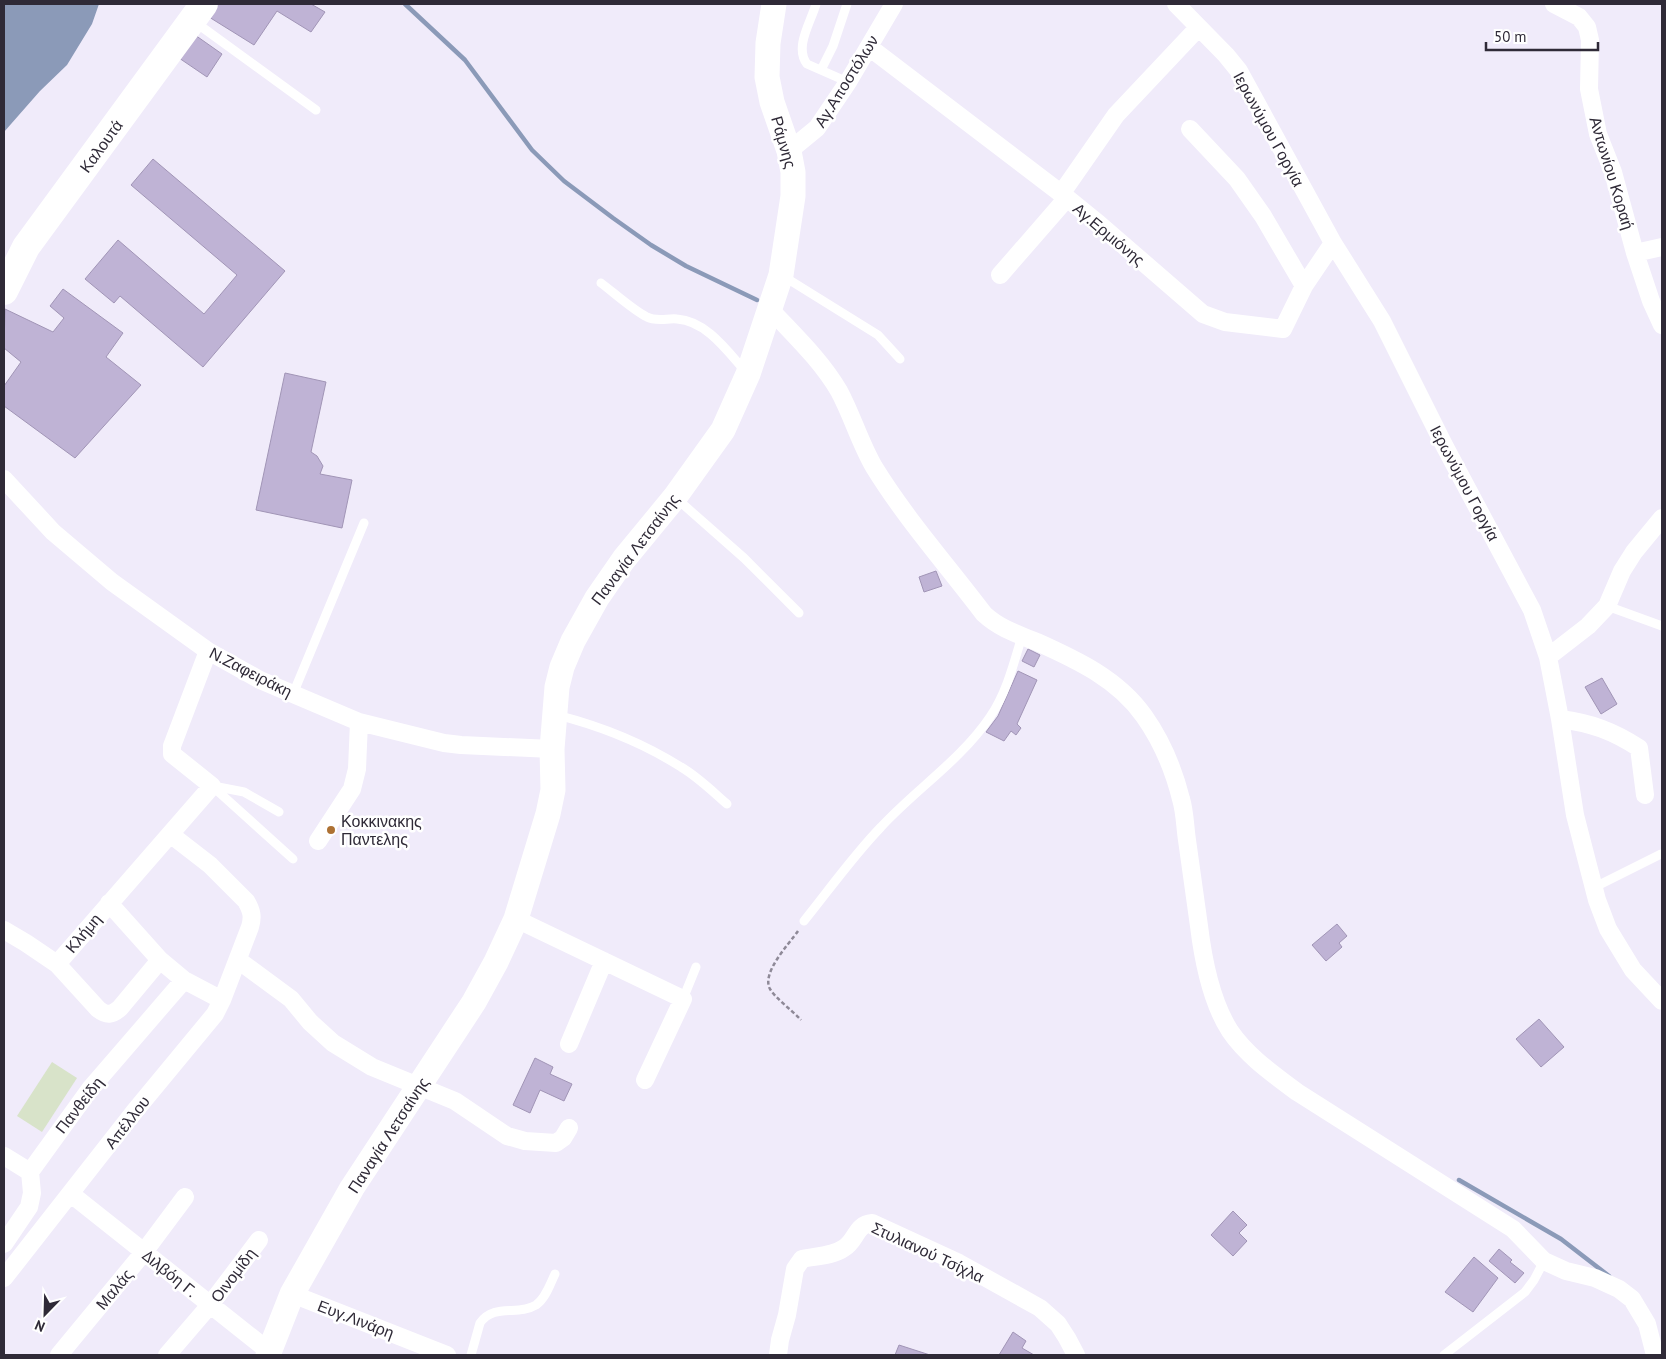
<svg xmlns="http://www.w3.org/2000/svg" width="1666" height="1359" viewBox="0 0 1666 1359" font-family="'PT Sans',sans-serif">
<rect width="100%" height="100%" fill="#f0ebfa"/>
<path fill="#d8e3c9" d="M52,1062L77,1078L42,1132L17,1116Z"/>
<path fill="#8b9ab8" d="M4,4H99L92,24L67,65L40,91L4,132Z"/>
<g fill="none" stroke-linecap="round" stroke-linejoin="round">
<path stroke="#8b9ab8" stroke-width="4.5" d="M405,4L465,60L532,150L564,181L613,218L651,245L686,266L757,300
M1459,1180L1561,1239L1609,1276"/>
</g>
<path fill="#bfb3d5" stroke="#a195b6" d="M218,4H311L325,12L311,32L277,11L254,45L209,17Z
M195,35L222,54L207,77L179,58Z
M153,159L285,271L203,367L120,296L114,303L85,279L118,240L204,314L237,275L131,185Z
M63,289L123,333L106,357L141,385L75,458L4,406V386L21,362L4,348L5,309L53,332L64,318L50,306Z
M285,373L326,382L311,452L317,456L323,466L320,474L352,480L342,528L256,510Z
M936,571L942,586L924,592L919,577Z
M1028,649L1040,655L1034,667L1022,661Z
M1018,671L1037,680L1017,724L1021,728L1016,735L1011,731L1004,741L986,732L998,716Z
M1602,678L1617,704L1601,714L1585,687Z
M1337,924L1347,936L1339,943L1342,947L1326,961L1312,945Z
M1539,1019L1564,1047L1541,1067L1516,1039Z
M535,1058L553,1067L550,1074L572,1084L564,1101L540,1090L530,1113L513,1105Z
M1233,1211L1247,1225L1239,1233L1247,1241L1233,1256L1211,1235Z
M1499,1249L1512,1260L1510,1262L1524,1273L1515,1283L1489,1261Z
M1474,1257L1498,1278L1473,1312L1445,1292Z
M1013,1332L1026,1341L1022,1348L1034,1355H999Z
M899,1345L930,1355H895Z"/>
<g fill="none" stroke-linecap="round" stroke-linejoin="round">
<path stroke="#8e8997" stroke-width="2.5" stroke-dasharray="4 2.5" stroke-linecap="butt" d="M798,931C789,944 761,973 770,989C777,1000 792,1010 801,1020"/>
<path stroke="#fff" stroke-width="9" d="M816,4C811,22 794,47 807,64L848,82
M195,22L316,110
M821,70L833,46L847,4
M783,276L878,335L900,359
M601,283C613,292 634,311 647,317C656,322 668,318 677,319C707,321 728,352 746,372
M677,499L744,558L799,613
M1607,606L1662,626
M293,694L364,523
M557,715C600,726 643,743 681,767C698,777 712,791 727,804
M212,786L293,859
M213,786L244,792L279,812
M1593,888L1661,854
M804,921C829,890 853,856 881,827C916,789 961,760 990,717C1006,694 1014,663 1022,636
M683,999L696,967
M471,1355L480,1323C494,1303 518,1316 536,1305C546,1298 550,1284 555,1274
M1444,1355L1525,1292L1534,1280L1544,1261"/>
<path stroke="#fff" stroke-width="18" d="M1176,4L1226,55L1239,71L1333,243L1382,321L1444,445L1532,610L1548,657L1560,719L1575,815L1597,900L1608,929L1633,970L1662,1001
M1554,4L1579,17L1587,27L1590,40L1589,89L1598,134L1613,172L1635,253L1651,301L1662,325
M869,47L1067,198L1099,224L1203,314L1225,322L1283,329L1304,286L1333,243
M1190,129L1237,179L1263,216L1304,286
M789,151L817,128L848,82L894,4
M1061,194L1116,115L1198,28
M1635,253L1662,247
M1000,275L1067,198
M770,309C794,335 821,360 839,391C852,415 860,443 874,467C906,519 947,565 984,614C999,628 1017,634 1037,642C1077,660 1118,679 1144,716C1161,740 1174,771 1181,799C1185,812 1185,827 1187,840C1191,869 1195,898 1199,926C1203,959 1212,1003 1230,1031C1247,1056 1273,1074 1297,1092L1513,1229L1544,1261L1566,1271L1595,1278L1619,1289L1632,1299L1647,1324L1655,1355
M4,479L53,532L112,582L208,651L260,680L359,722L444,743L461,745L552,749
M1548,657L1588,626L1607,606L1622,571L1634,552L1662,518
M1560,719C1591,723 1613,731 1639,748L1645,795
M318,841L352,789L357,769L359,722
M109,903L160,960L184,980L222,1000
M516,919L683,999L645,1080
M4,930L26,943L57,964L98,1009C107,1016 112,1015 120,1008L160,960
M238,960L291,999L310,1022L333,1043L372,1067L455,1101L507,1136L525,1141L556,1143L563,1138L569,1128
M57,964L212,786L172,754V746L208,651
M569,1044L604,961
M4,1156L30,1172
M71,1194L270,1352
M4,1244L29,1207L32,1193L30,1172L90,1089L184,980
M4,1278L134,1112L215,1014L222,1000L250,927C253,917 252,911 246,901L210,865L170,834
M292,1294L447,1355
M59,1355L144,1252L185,1197
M167,1355L210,1305L259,1240
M778,1355L780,1340L787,1315L795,1269L802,1259C815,1256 833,1256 844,1248C856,1241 856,1224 872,1223L959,1263L1040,1308L1058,1324L1067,1338L1076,1355"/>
<path stroke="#fff" stroke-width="25" d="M268,1355L292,1294L352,1188L474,1002L496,962L516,919L548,814L553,790L552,749L557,687L562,667L573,641L597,598L624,559L675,497L723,430L748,374L781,275L793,196V172L789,151L772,102L767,77L768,43L774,4"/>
<path stroke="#fff" stroke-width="28" d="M4,291L26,247L204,4"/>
</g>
<circle fill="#ad7133" stroke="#fff" stroke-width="2" cx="331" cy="830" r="5"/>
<g text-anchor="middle" stroke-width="5" stroke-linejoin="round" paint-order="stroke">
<g font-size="16" fill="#2f2a37" stroke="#fff">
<text transform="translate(846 81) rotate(-58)" y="6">Αγ.Αποστόλων</text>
<text transform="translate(1269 129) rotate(61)" y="6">Ιερωνύμου Γοργία</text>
<text transform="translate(784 142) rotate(74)" y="6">Ράμνης</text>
<text transform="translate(101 146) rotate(-54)" y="6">Καλουτά</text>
<text transform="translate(1612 173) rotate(73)" y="6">Αντωνίου Κοραή</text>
<text transform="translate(1109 234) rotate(40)" y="6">Αγ.Ερμιόνης</text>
<text transform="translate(1465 483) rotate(62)" y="6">Ιερωνύμου Γοργία</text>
<text transform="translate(635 549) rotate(-53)" y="6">Παναγία Λετσαίνης</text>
<text transform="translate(251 672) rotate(27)" y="6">Ν.Ζαφειράκη</text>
<text transform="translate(83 933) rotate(-50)" y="6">Κλήμη</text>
<text transform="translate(79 1105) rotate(-52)" y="6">Πανθείδη</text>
<text transform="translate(127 1122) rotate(-52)" y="6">Απέλλου</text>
<text transform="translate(388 1135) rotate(-57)" y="6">Παναγία Λετσαίνης</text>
<text transform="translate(928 1252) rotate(25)" y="6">Στυλιανού Τσίχλα</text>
<text transform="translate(170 1273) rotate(39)" y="6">Διλβόη Γ.</text>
<text transform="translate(233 1275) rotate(-53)" y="6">Οινομίδη</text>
<text transform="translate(114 1289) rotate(-50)" y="6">Μαλάς</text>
<text transform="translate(356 1319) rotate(21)" y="6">Ευγ.Λινάρη</text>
</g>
<g font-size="16" fill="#2f2a37" stroke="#fff" text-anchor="start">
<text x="341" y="827">Κοκκινακης<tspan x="341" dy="18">Παντελης</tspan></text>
</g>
</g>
<rect width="1666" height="1359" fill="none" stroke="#2f2a37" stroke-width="10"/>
<g transform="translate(45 1314) rotate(203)" stroke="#ffffff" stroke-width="4" paint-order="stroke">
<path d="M0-4L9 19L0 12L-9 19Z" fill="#2f2a37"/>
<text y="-8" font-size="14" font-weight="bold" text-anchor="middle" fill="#2f2a37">N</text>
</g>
<path d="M1486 42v8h112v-8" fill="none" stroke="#2f2a37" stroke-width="2.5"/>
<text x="1494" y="42" font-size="15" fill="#2f2a37" stroke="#ffffff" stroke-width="4" paint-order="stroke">50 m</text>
</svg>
